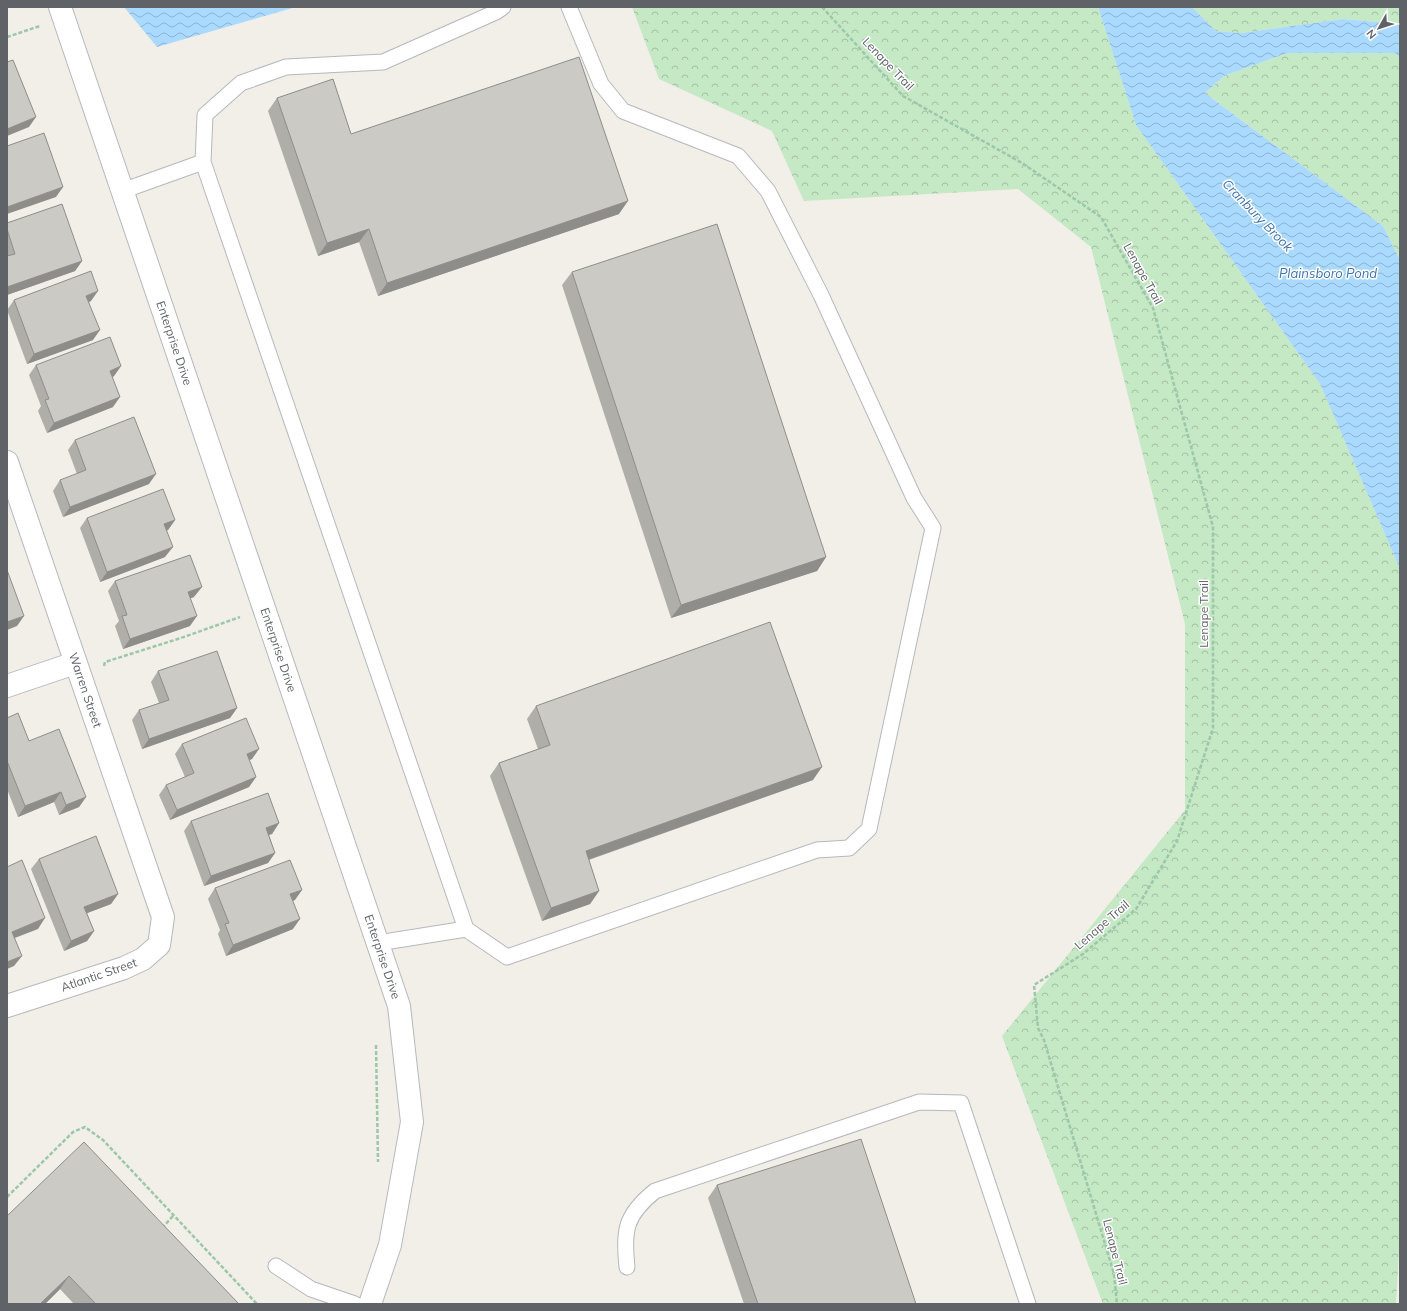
<svg xmlns="http://www.w3.org/2000/svg" width="1407" height="1311" viewBox="0 0 1407 1311" font-family="Mulish,sans-serif">
<defs>
<pattern id="forest-crowns" width="20" height="18" patternUnits="userSpaceOnUse"><rect width="20" height="18" fill="#c5e8c5"/><path d="M2 6a3 3 0 1 1 6 0M12 15a3 3 0 1 1 6 0" fill="none" stroke="#a3c0a4"/></pattern>
<pattern id="water-waves" width="16" height="10" patternUnits="userSpaceOnUse"><rect width="16" height="10" fill="#aadaff"/><path d="M0 5q4-4 8 0t8 0" fill="none" stroke="#8eb4d2"/></pattern>
</defs>
<rect width="100%" height="100%" fill="#f1efe8"/>
<path fill="url(#forest-crowns)" d="M632,7H1098L1136,125L1320,384L1400,569V1233L1396,1304H1103L1002,1036L1185,810V624L1091,247L1018,189L804,201L772,131L659,79Z
M1192,7H1400V24L1343,19L1241,33L1216,31Z
M1287,53H1395L1400,58V260L1383,226L1205,93L1224,76Z"/>
<path fill="url(#water-waves)" d="M124,7H296L157,47Z
M1098,7H1192L1216,31L1241,33L1343,19L1400,24V58L1395,53H1287L1224,76L1205,93L1383,226L1400,260V569L1320,384L1136,125Z"/>
<g fill="none" stroke-linecap="round" stroke-linejoin="round">
<g stroke="#b5b8bc" stroke-width="17">
<path id="service" d="M122,191L203,162
M466,929L203,162L205,115L241,83L286,67L383,62L496,12L503,7
M378,943L466,929L507,957L817,850L849,848L869,829L933,528L914,498L821,295L768,191L738,156L623,111L601,84L569,7
M276,1266L311,1289L355,1304
M627,1267C623,1231 625,1215 655,1191L919,1102L961,1103L1028,1304"/>
</g>
<g stroke="#b5b8bc" stroke-width="24">
<g id="minor">
<path id="s1" d="M60,7L399,1006L412,1122L390,1245L370,1304"/>
<path id="s2" d="M7,462L163,917L159,945L143,959L124,968L7,1006"/>
<path d="M7,686L75,663"/>
</g>
</g>
<path stroke="#9cc7a9" stroke-width="2.5" stroke-dasharray="4 2" stroke-linecap="butt" d="M822,7L903,96L1022,163L1101,217L1153,308L1213,527V728L1177,841L1136,909L1083,954L1034,985L1038,1028L1044,1040L1114,1274L1117,1304
M7,37L40,26
M104,666L105,662L181,638L240,617
M376,1045L378,1162
M7,1197L73,1132L85,1127L103,1140L257,1304
M162,1228L173,1216"/>
<use href="#service" stroke="#fff" stroke-width="15"/>
<use href="#minor" stroke="#fff" stroke-width="22"/>
</g>
<path fill="#afaea9" d="M277,98L351,134L619,214L378,296L359,242L318,256L268,111Z
M7,223L82,261L75,271L7,295Z
M572,272L826,557L817,571L671,618L562,285Z
M14,300L91,301L89,302L93,340L27,364L7,310Z
M36,365L121,366L114,376L113,377V407L47,433L38,411L41,406L29,375Z
M75,440L149,484L63,517L53,491L60,480L77,474L68,450Z
M87,518L175,520L168,530L166,531L165,557L100,582L80,528Z
M115,581L194,597L191,598L190,626L123,649L115,626L119,621L108,591Z
M158,671L237,708L230,718L142,749L132,720L139,710L159,703L151,682Z
M536,706L813,780L589,860L599,891L590,904L542,921L490,776L499,763L538,749L527,719Z
M7,718L29,741L86,797L79,807L59,815L54,802L18,817L7,789Z
M182,744L252,759L249,760L256,777L249,787L170,820L159,795L166,785L185,777L175,754Z
M191,821L279,823L272,834L269,835L275,853L268,863L204,886L184,831Z
M39,859L118,894L111,904L87,913L94,931L87,941L64,951L31,869Z
M215,888L295,900L293,901V929L226,956L218,934L220,930L208,899Z
M717,1185L916,1304H744L708,1198Z
M7,1216L239,1304H74L60,1289L45,1304H7Z"/>
<path fill="#8f8d8a" d="M36,117L29,127L7,136V129Z
M63,187L56,197L7,214V207Z
M628,201L619,214L378,296L387,283Z
M369,229L359,242L318,256L327,243Z
M82,261L75,271L7,295V287Z
M98,291L91,301L79,306L86,296Z
M100,330L93,340L27,364L34,354Z
M121,366L114,376L103,381L110,371Z
M120,397L113,407L47,433L54,423Z
M156,474L149,484L63,517L70,507Z
M175,520L168,530L157,534L164,524Z
M173,547L165,557L100,582L107,572Z
M826,557L817,571L671,618L681,605Z
M202,587L194,597L181,602L188,592Z
M24,616L17,626L7,630V622Z
M197,616L190,626L123,649L130,639Z
M237,708L230,718L142,749L149,739Z
M259,749L252,759L240,764L247,754Z
M822,767L813,780L576,864L586,851Z
M256,777L249,787L170,820L177,810Z
M61,792L54,802L18,817L25,806Z
M86,797L79,807L59,815L66,805Z
M279,823L272,834L259,838L266,828Z
M275,853L268,863L204,886L211,876Z
M302,890L295,900L283,904L290,894Z
M599,891L590,904L542,921L551,908Z
M118,894L111,904L77,917L84,907Z
M45,918L38,929L7,941L12,932Z
M300,919L293,929L226,956L233,945Z
M94,931L87,941L64,951L71,941Z
M22,956L14,966L7,969V962Z
M69,1276L60,1289L45,1304H40Z"/>
<path fill="#cccac5" stroke="#8f8d8a" d="M579,57L628,201L387,283L369,229L327,243L277,98L333,79L351,134Z
M13,60L36,117L7,129V62Z
M44,133L63,187L7,207V146Z
M62,204L82,261L7,287V256L15,254L7,229V223Z
M717,224L826,557L681,605L572,272Z
M91,271L98,291L86,296L100,330L34,354L14,300Z
M110,337L121,366L110,371L120,397L54,423L45,400L49,399L36,365Z
M134,417L156,474L70,507L60,480L86,470L75,440Z
M163,489L175,520L164,524L173,547L107,572L87,518Z
M190,555L202,587L188,592L197,616L130,639L122,616L127,615L115,581Z
M7,570L24,616L7,622Z
M770,622L822,767L586,851L599,891L551,908L499,763L550,745L536,706Z
M217,651L237,708L149,739L139,710L169,700L158,671Z
M18,713L29,741L59,729L86,797L66,805L61,792L25,806L7,761V718Z
M246,718L259,749L247,754L256,777L177,810L166,785L194,773L182,744Z
M268,793L279,823L266,828L275,853L211,876L191,821Z
M96,836L118,894L84,907L94,931L71,941L39,859Z
M22,860L45,918L12,932L22,956L7,962V867Z
M290,860L302,890L290,894L300,919L233,945L225,924L229,923L215,888Z
M861,1139L916,1304H758L717,1185Z
M84,1142L239,1304H96L69,1276L40,1304H7V1216Z"/>
<g text-anchor="middle" stroke-width="3" stroke-linejoin="round" paint-order="stroke">
<g font-size="12" fill="#5f6368" stroke="#fff">
<text transform="translate(888 64) rotate(46)" y="4">Lenape Trail</text>
<text transform="translate(1143 274) rotate(61)" y="4">Lenape Trail</text>
<text dy="4" stroke="none"><textPath href="#s1" startOffset="355">Enterprise Drive</textPath></text>
<text transform="translate(1204 614) rotate(-90)" y="4">Lenape Trail</text>
<text dy="4" stroke="none"><textPath href="#s1" startOffset="679">Enterprise Drive</textPath></text>
<text dy="4" stroke="none"><textPath href="#s2" startOffset="241">Warren Street</textPath></text>
<text transform="translate(1102 925) rotate(-41)" y="4">Lenape Trail</text>
<text dy="4" stroke="none"><textPath href="#s1" startOffset="1003">Enterprise Drive</textPath></text>
<text transform="translate(99 975) rotate(-19)" y="4">Atlantic Street</text>
<text transform="translate(1115 1252) rotate(76)" y="4">Lenape Trail</text>
</g>
<g font-size="13" font-style="italic" fill="#4174aa" stroke="#fff">
<text transform="translate(1258 215) rotate(46)" y="5">Cranbury Brook</text>
<text x="1328" y="278">Plainsboro Pond</text>
</g>
</g>
<rect width="1407" height="1311" fill="none" stroke="#5f6368" stroke-width="16"/>
<g transform="translate(1379 28) rotate(231)" stroke="#ffffff" stroke-width="3" paint-order="stroke">
<path d="M0-3L7 15L0 10L-7 15Z" fill="#5f6368"/>
<text y="-6" font-size="11" font-weight="bold" text-anchor="middle" fill="#5f6368">N</text>
</g>
</svg>
